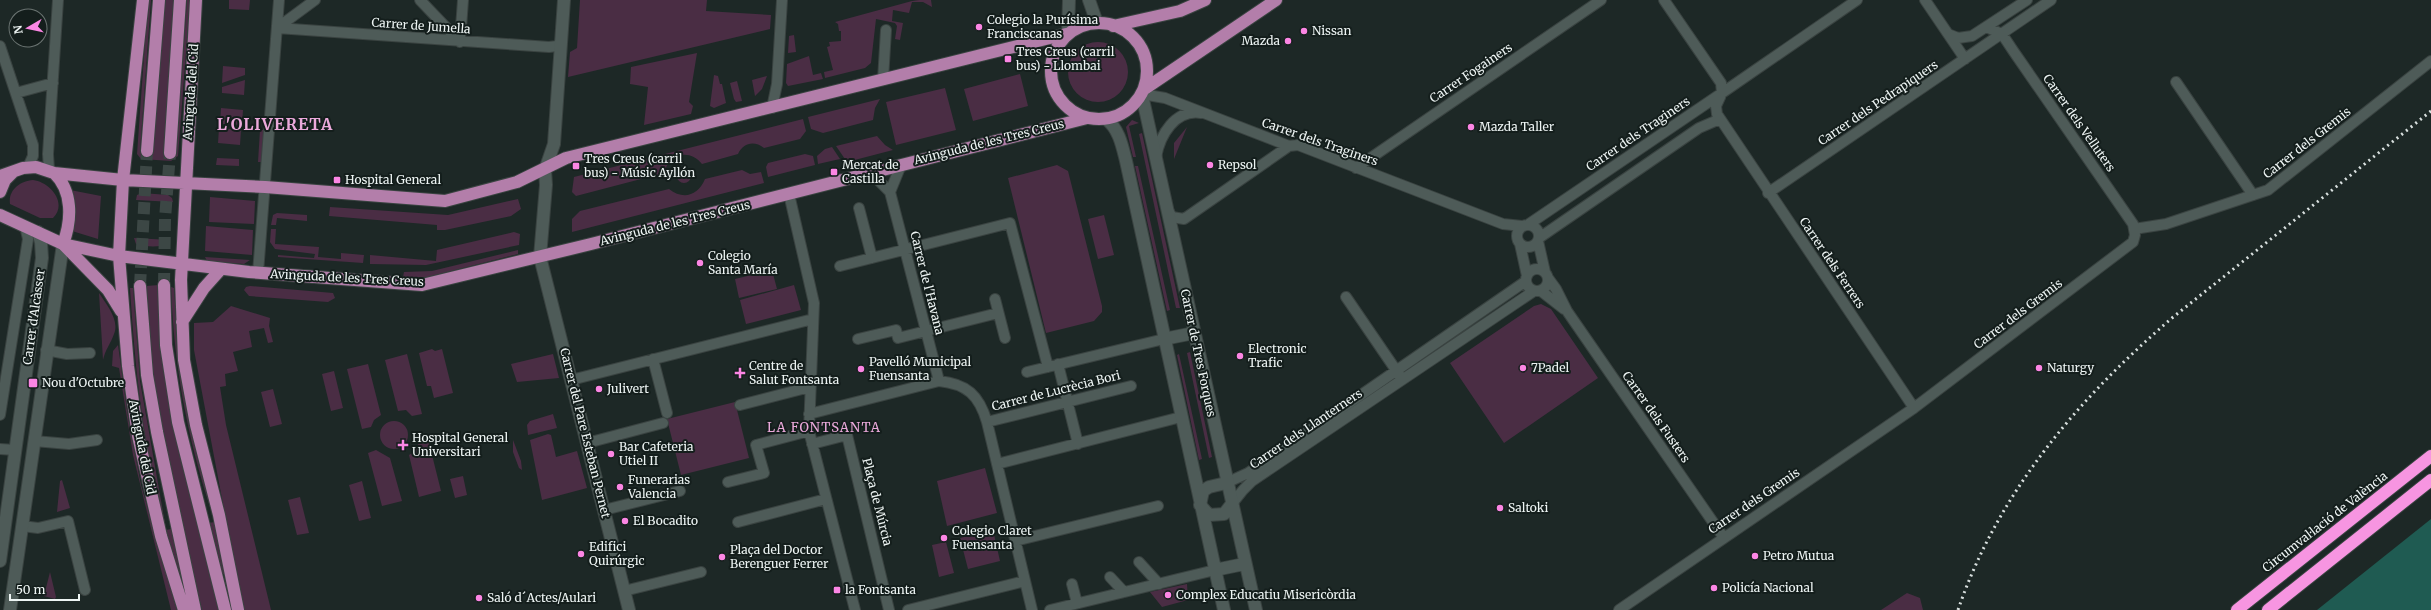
<svg xmlns="http://www.w3.org/2000/svg" width="2431" height="610" viewBox="0 0 2431 610" font-family="Merriweather,serif">
<rect width="100%" height="100%" fill="#1d2826"/>
<path fill="#4a2d44" d="M148,0H151L140,152L153,153L163,0H175L165,154L176,155L187,0H190L178,156L171,161L141,159L137,154Z
M229,0H250L249,10L229,9Z
M580,0H707L706,11L771,15L770,29L568,77L570,52L577,48Z
M919,0H931L932,7L923,2H912L909,13L893,10L892,21L903,23L900,40L895,39L897,26L895,23L876,19L871,63L865,68L825,78L824,72L833,70L827,47L830,46L829,42L841,41V31H839L838,24L835,22L912,1Z
M794,35L796,52L788,53L789,36Z
M1068 72a30 30 0 1 1 60 0a30 30 0 1 1-60 0Z
M697,53L689,102L693,106L691,114L644,125L648,87L630,84L631,67Z
M809,56L813,75L821,73L823,79L788,86L786,83L787,64Z
M223,66L245,68V75L222,83Z
M1020,74L1028,106L973,121L964,89Z
M714,75L718,76L720,84H722L726,103L714,108L710,106Z
M767,76L762,89L755,96L752,80Z
M245,80L244,95L222,93V87Z
M737,81L742,101L736,102L734,99L730,83Z
M945,88L956,130L896,145L886,102Z
M880,99L875,108L873,120L823,133L811,129L808,117Z
M221,108L243,110L242,125L220,124Z
M803,119L806,131L800,139L764,148C754,140 743,143 738,154L702,164C689,148 669,154 664,173L576,196L572,192L574,177Z
M1132,120L1139,123L1129,126L1136,157H1133L1126,127Z
M1187,127L1174,159V143Z
M219,128L241,130L240,145L218,143Z
M260,130H264L262,162H258Z
M1142,133L1180,308H1176L1139,134Z
M877,136L885,145L893,150L847,162L836,146Z
M832,147L840,159L818,164L817,156L825,149Z
M805,154L813,156L815,165L768,177L766,167L768,163Z
M217,158L239,159V166L216,165Z
M1057,165L1068,171L1102,306V312L1094,321L1046,333L1008,178Z
M1135,166H1138L1170,310L1167,311Z
M677 176a7 7 0 1 1 14 0a7 7 0 1 1-14 0Z
M742,170L750,174L761,172L764,183L572,232V219L580,211L669,189C683,200 698,196 705,179Z
M33,180C50,182 68,203 53,218H40L10,204C8,190 20,181 33,180Z
M70,190L101,196L98,239L72,231Z
M142,193L168,195L172,198L173,202L136,200L137,195Z
M210,197L255,201L254,224L209,222Z
M518,199L521,209L511,216L445,230H437V225L329,216L330,207L448,215Z
M277,213L307,215V221L277,218L276,225H271L273,215Z
M1104,215L1114,255L1098,259L1088,219Z
M206,226L253,230L252,255L205,251Z
M271,229H276L275,244L319,247L318,257L341,259V253L364,255L363,263L278,257V255L314,258L315,254L275,249L270,242Z
M514,232L520,234L519,245L426,265L370,264V255L436,261L437,250Z
M134,238L170,240V243C159,248 147,247 136,244Z
M518,250V254L428,277H403L404,272L432,271Z
M205,257L250,260L244,264L207,261Z
M772,270L777,289L739,298L735,279Z
M159,285V322L220,610H202L175,500L153,383L146,286Z
M794,285L801,310L746,324L740,300Z
M250,286L333,293L335,298L328,302L249,296L244,290L246,287Z
M171,287L174,288L179,361L214,519C188,442 174,368 171,287Z
M130,288H133L140,381L166,529C143,450 135,370 130,288Z
M99,293C106,304 120,320 114,334C111,343 105,350 103,360Z
M1541,304L1551,309L1598,378L1504,443L1450,363L1534,306Z
M231,306L270,318L269,326L273,342L268,343L264,328L249,331L252,347L233,352L238,371L225,374L226,386L220,387L226,425L271,610H243L194,350V323L213,322Z
M118,345L128,417L141,485L177,610H171L133,455L119,368L112,366L113,351Z
M432,349L435,351L442,349L453,393L434,398L431,386H427L419,353Z
M1190,352L1212,457L1209,458L1187,353Z
M407,354L422,414L412,416L406,410L398,411L385,360Z
M553,354L559,378L517,382L511,364Z
M1179,354L1202,459L1199,460L1177,355Z
M368,364L381,415L374,420L371,427L362,429L347,369Z
M334,371L343,408L331,411L322,374Z
M273,389L282,424L270,427L261,392Z
M735,402L749,458L681,475L667,419Z
M553,414L557,428L528,435L527,425L530,421Z
M380 435a14 14 0 1 1 28 0a14 14 0 1 1-28 0Z
M548,434L551,435L556,457L577,451L587,488L542,500L530,440Z
M428,439L441,491L419,497L409,455L416,450L419,442Z
M513,440L521,461L522,470L519,468L513,452Z
M376,450L390,458L402,501L382,506L368,453Z
M985,468L997,513L947,526L937,481Z
M463,476L467,495L455,498L450,479Z
M62,480L70,508L57,512L60,481Z
M362,481L371,518L359,521L349,485Z
M300,497L309,533L297,535L288,500Z
M215,522L225,574H220L208,523Z
M172,529L187,591L185,592L165,530Z
M993,530L1000,561L968,569L960,538Z
M946,542L954,573L939,577L932,545Z
M50,572L56,597L55,599L44,596Z
M1187,584L1188,600L1162,607L1150,592Z
M1907,593L1920,598L1923,610H1881Z"/>
<path fill="#1f5b52" d="M2431,519V610H2317Z"/>
<g fill="none" stroke-linecap="round" stroke-linejoin="round">
<path stroke="#3c4745" stroke-width="12" stroke-dasharray="12 6" stroke-linecap="butt" d="M164,285L165,219L170,153
M140,286L147,151"/>
<g stroke="#3a4341" stroke-width="12">
<path id="street" d="M420,0L460,42
M1857,0L1722,93L1716,106L1717,114L1914,408
M1925,0L1965,59
M277,28L549,47L557,46L561,42
M277,28L315,0
M1948,34L1958,38L1972,36L2027,0
M460,42L463,0
M0,46L33,145V156L28,167
M883,80L886,30
M2176,82L2253,195
M16,93L53,83
M1142,94L1165,98L1289,146L1298,145L1503,224L1522,226
M772,108L777,84L782,0
M1156,157C1160,135 1175,109 1201,113
M1356,168L1601,0
M49,170L48,154L58,0
M871,173L890,192L939,381
M890,192L901,165
M1768,193L2051,0
M789,194L814,303L809,431L855,610
M859,208L872,258
M1167,209L1172,217L1184,219L1289,146
M1529,224L1722,93L1721,83L1664,0
M1517 236a11 11 0 1 1 22 0a11 11 0 1 1-22 0Z
M2134,229L2166,224L2268,190L2431,61
M1539,238L1699,128L1720,119
M1538,241L1545,272
M1520,244L1527,276
M840,266L1010,223L1048,367
M1526 280a11 11 0 1 1 22 0a11 11 0 1 1-22 0Z
M258,273L279,0
M1548,278L1556,289L1567,311L1724,538
M1541,291L1564,309
M1346,297L1400,376
M995,299L1005,338
M858,339L896,330L898,338L998,313
M46,350L67,354L90,353
M653,359L667,413
M1058,364L1078,444
M1027,372L1164,339
M571,380L813,319
M740,405L810,387
M809,414L939,381C967,384 979,395 987,422L1032,610
M0,415L28,239L25,226
M987,422L1131,386
M34,441L69,444L97,440
M587,443L663,423
M812,444L847,435L889,610
M0,449L15,450
M997,464L1181,417
M728,482L764,473L756,445L809,431
M1226,483L1248,473L1526,281
M1231,505L1243,490L1252,481L1534,291
M604,510L680,491
M738,522L826,499
M22,526L38,528L68,521L85,590
M1015,541L1158,506
M1139,562L1159,584
M1110,577L1124,592
M1072,584L1077,603
M624,591L701,572
M908,610L1025,581
M1050,610L1215,570
M1619,610L1914,408L2133,242L2135,235L2133,224L2014,52L2002,34L1986,27"/>
</g>
<g stroke="#3a4341" stroke-width="14">
<path id="secondary" d="M564,0L554,144L545,170L546,185L540,257L629,610
M1089,0L1097,23
M1068,33L1069,0
M1142,95L1256,610
M1106,119C1119,129 1122,145 1126,161L1224,610
M1164,339L1194,333
M1226,483L1209,487L1203,491L1200,505L1209,515L1224,514L1231,505
M0,561L42,258L41,242L38,232
M1215,570L1244,564
M10,610L63,244"/>
</g>
<g stroke="#3a4341" stroke-width="14">
<path id="primary" d="M143,0L123,180L119,256L128,366L138,436L161,536L184,610
M196,0L181,280L184,360L196,425L219,515L238,610
M1051 71a48 48 0 1 1 96 0a48 48 0 1 1-96 0Z
M1113,26L1180,11L1205,0
M1143,90L1276,0
M147,151L159,0
M170,153L180,0
M54,173C73,191 72,220 63,244
M0,176L23,168L36,167L54,173L123,180L265,187L445,201L517,182L566,158L1066,34
M0,192L5,180L13,172
M0,215L63,244L119,256L249,272L422,285L591,244L1087,118
M63,244L108,290L121,311
M164,285L166,345L178,422L225,610
M140,286L147,375L157,432L195,610
M182,322L204,288L221,269"/>
</g>
<g stroke="#3a4341" stroke-width="14">
<path id="highway" d="M2237,610L2431,456
M2268,610L2431,480"/>
</g>
<use href="#street" stroke="#4e5b58" stroke-width="10"/>
<use href="#secondary" stroke="#4e5b58" stroke-width="12"/>
<use href="#primary" stroke="#b37eaa" stroke-width="12"/>
<use href="#highway" stroke="#f795e1" stroke-width="12"/>
<path stroke="#d9e0df" stroke-width="3" stroke-dasharray="2 4" stroke-linecap="butt" d="M1958,610C1998,492 2079,398 2172,318L2431,111"/>
</g>
<g fill="#fc86e4" stroke="#141e1c" stroke-width="1.5">
<circle cx="979" cy="27" r="4"/>
<circle cx="1304" cy="31" r="4"/>
<circle cx="1288" cy="41" r="4"/>
<rect x="1004" y="55" width="8" height="8" rx="2"/>
<circle cx="1471" cy="127" r="4"/>
<circle cx="1210" cy="165" r="4"/>
<rect x="572" y="162" width="8" height="8" rx="2"/>
<rect x="830" y="168" width="8" height="8" rx="2"/>
<rect x="333" y="176" width="8" height="8" rx="2"/>
<circle cx="700" cy="263" r="4"/>
<circle cx="1240" cy="356" r="4"/>
<circle cx="1523" cy="368" r="4"/>
<circle cx="2039" cy="368" r="4"/>
<circle cx="861" cy="369" r="4"/>
<path d="M738 367h4v4h4v4h-4v4h-4v-4h-4v-4h4z"/>
<rect x="28" y="378" width="10" height="10" rx="2"/>
<circle cx="599" cy="389" r="4"/>
<path d="M401 439h4v4h4v4h-4v4h-4v-4h-4v-4h4z"/>
<circle cx="611" cy="454" r="4"/>
<circle cx="620" cy="487" r="4"/>
<circle cx="1500" cy="508" r="4"/>
<circle cx="625" cy="521" r="4"/>
<circle cx="944" cy="538" r="4"/>
<circle cx="581" cy="554" r="4"/>
<circle cx="1755" cy="556" r="4"/>
<circle cx="722" cy="557" r="4"/>
<circle cx="1714" cy="588" r="4"/>
<rect x="833" y="586" width="8" height="8" rx="2"/>
<circle cx="1168" cy="595" r="4"/>
<circle cx="479" cy="598" r="4"/>
</g>
<g text-anchor="middle" stroke-width="4" stroke-linejoin="round" paint-order="stroke">
<g font-size="12" fill="#eef5f4" stroke="#141e1c" text-anchor="start">
<text x="987" y="24">Colegio la Purísima<tspan x="987" dy="14">Franciscanas</tspan></text>
<text x="1312" y="35">Nissan</text>
<text x="1280" y="45" text-anchor="end">Mazda</text>
<text x="1016" y="56">Tres Creus (carril<tspan x="1016" dy="14">bus) - Llombai</tspan></text>
<text x="1479" y="131">Mazda Taller</text>
<text x="584" y="163">Tres Creus (carril<tspan x="584" dy="14">bus) - Músic Ayllón</tspan></text>
<text x="842" y="169">Mercat de<tspan x="842" dy="14">Castilla</tspan></text>
<text x="1218" y="169">Repsol</text>
<text x="345" y="184">Hospital General</text>
<text x="708" y="260">Colegio<tspan x="708" dy="14">Santa María</tspan></text>
<text x="1248" y="353">Electronic<tspan x="1248" dy="14">Trafic</tspan></text>
<text x="869" y="366">Pavelló Municipal<tspan x="869" dy="14">Fuensanta</tspan></text>
<text x="749" y="370">Centre de<tspan x="749" dy="14">Salut Fontsanta</tspan></text>
<text x="1531" y="372">7Padel</text>
<text x="2047" y="372">Naturgy</text>
<text x="42" y="387">Nou d'Octubre</text>
<text x="607" y="393">Julivert</text>
<text x="412" y="442">Hospital General<tspan x="412" dy="14">Universitari</tspan></text>
<text x="619" y="451">Bar Cafeteria<tspan x="619" dy="14">Utiel II</tspan></text>
<text x="628" y="484">Funerarias<tspan x="628" dy="14">Valencia</tspan></text>
<text x="1508" y="512">Saltoki</text>
<text x="633" y="525">El Bocadito</text>
<text x="952" y="535">Colegio Claret<tspan x="952" dy="14">Fuensanta</tspan></text>
<text x="589" y="551">Edifici<tspan x="589" dy="14">Quirúrgic</tspan></text>
<text x="730" y="554">Plaça del Doctor<tspan x="730" dy="14">Berenguer Ferrer</tspan></text>
<text x="1763" y="560">Petro Mutua</text>
<text x="1722" y="592">Policía Nacional</text>
<text x="845" y="594">la Fontsanta</text>
<text x="1176" y="599">Complex Educatiu Misericòrdia</text>
<text x="487" y="602">Saló d´Actes/Aulari</text>
</g>
<g font-size="12" fill="#eef5f4" stroke="#141e1c">
<text transform="translate(421 26) rotate(4)" y="4">Carrer de Jumella</text>
<text transform="translate(1471 73) rotate(-34)" y="4">Carrer Fogainers</text>
<text transform="translate(191 92) rotate(-86)" y="4">Avinguda del Cid</text>
<text transform="translate(1878 103) rotate(-34)" y="4">Carrer dels Pedrapiquers</text>
<text transform="translate(2079 123) rotate(55)" y="4">Carrer dels Velluters</text>
<text transform="translate(1638 134) rotate(-34)" y="4">Carrer dels Traginers</text>
<text transform="translate(989 142) rotate(-14)" y="4">Avinguda de les Tres Creus</text>
<text transform="translate(1320 142) rotate(19)" y="4">Carrer dels Traginers</text>
<text transform="translate(2307 143) rotate(-38)" y="4">Carrer dels Gremis</text>
<text transform="translate(675 223) rotate(-14)" y="4">Avinguda de les Tres Creus</text>
<text transform="translate(1832 263) rotate(56)" y="4">Carrer dels Ferrers</text>
<text transform="translate(347 278) rotate(3)" y="4">Avinguda de les Tres Creus</text>
<text transform="translate(927 283) rotate(76)" y="4">Carrer de l'Havana</text>
<text transform="translate(2018 314) rotate(-37)" y="4">Carrer dels Gremis</text>
<text transform="translate(34 317) rotate(-82)" y="4">Carrer d'Alcàsser</text>
<text transform="translate(1198 353) rotate(78)" y="4">Carrer de Tres Forques</text>
<text transform="translate(1056 391) rotate(-14)" y="4">Carrer de Lucrècia Bori</text>
<text transform="translate(1656 417) rotate(55)" y="4">Carrer dels Fusters</text>
<text transform="translate(1306 429) rotate(-34)" y="4">Carrer dels Llanterners</text>
<text transform="translate(585 433) rotate(76)" y="4">Carrer del Pare Esteban Pernet</text>
<text transform="translate(142 447) rotate(79)" y="4">Avinguda del Cid</text>
<text transform="translate(1754 501) rotate(-34)" y="4">Carrer dels Gremis</text>
<text transform="translate(877 502) rotate(76)" y="4">Plaça de Múrcia</text>
<text transform="translate(2325 522) rotate(-38)" y="4">Circumval·lació de València</text>
</g>
<g font-size="13" letter-spacing="1" fill="#eba9db" stroke="#141e1c">
<text x="824" y="432">LA FONTSANTA</text>
</g>
<g font-size="16" font-weight="bold" letter-spacing="1" fill="#eba9db" stroke="#141e1c">
<text x="275" y="130">L'OLIVERETA</text>
</g>
</g>
<g transform="translate(28 28) rotate(261)"><circle r="19" fill="#141e1c" stroke="#6b7472"/>
<path d="M0-3L7 15L0 10L-7 15Z" fill="#fc86e4"/>
<text y="-6" font-size="11" font-weight="bold" text-anchor="middle" fill="#eef5f4">N</text>
</g>
<path d="M10 594v6h69v-6" fill="none" stroke="#eef5f4" stroke-width="2"/>
<text x="16" y="594" font-size="12" fill="#eef5f4" stroke="#141e1c" stroke-width="3" paint-order="stroke">50 m</text>
</svg>
